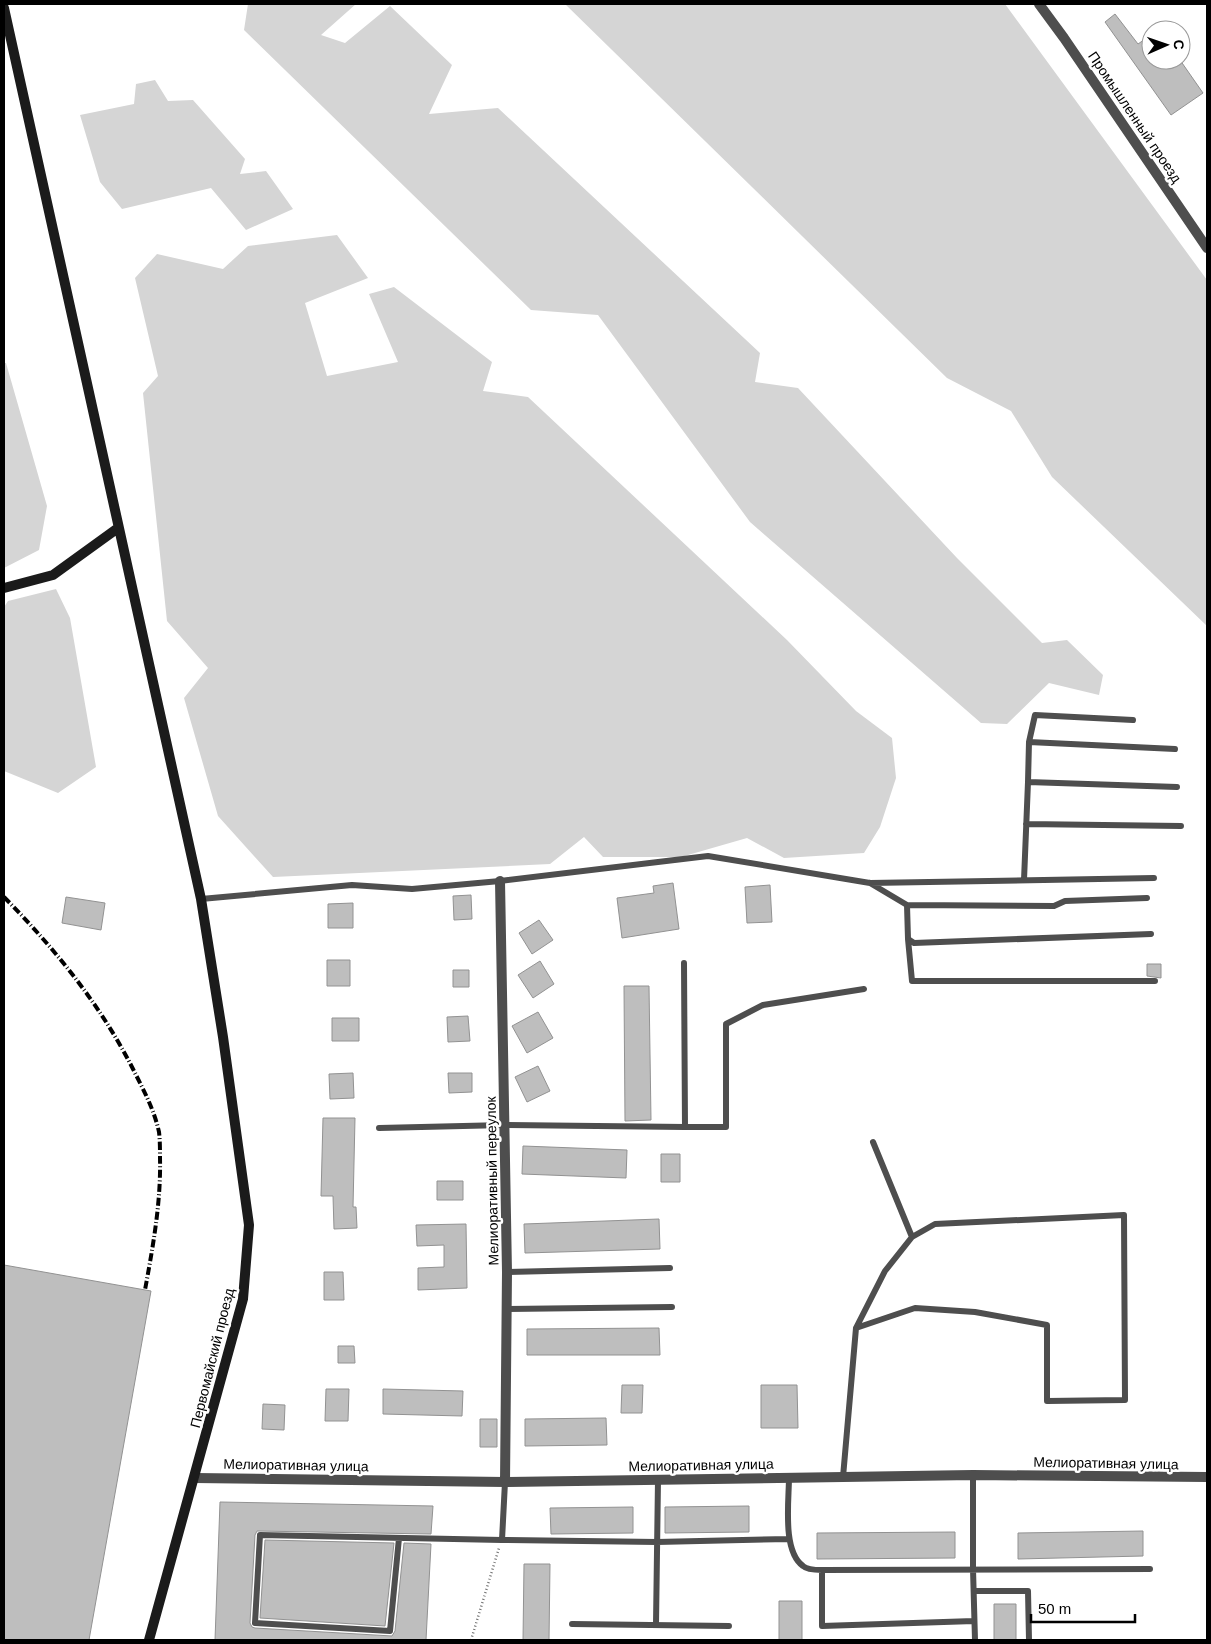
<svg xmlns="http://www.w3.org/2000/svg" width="1211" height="1644" viewBox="0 0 1211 1644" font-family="Helvetica,sans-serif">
<rect width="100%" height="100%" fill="#fff"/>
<path fill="#d5d5d5" d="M248,4H356L321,35L345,43L390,6L452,65L429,114L498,108L760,353L755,382L798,388L957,558L1042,643L1067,640L1103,675L1099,695L1049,683L1007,724L981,723L750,522L598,315L531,310L244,30Z
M565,4H1005L1207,280V626L1052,477L1011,411L947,378Z
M155,80L168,101L193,100L245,159L240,174L266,171L293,209L246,230L211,188L122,209L100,182L80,115L134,104L136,84Z
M337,235L368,278L305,303L327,376L398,362L369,294L394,287L492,362L483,391L528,397L787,640L856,711L892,738L896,778L880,827L864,853L784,858L747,838L681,857H603L584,837L550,864L273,877L218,816L184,698L208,668L167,621L143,393L158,376L135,278L157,254L223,269L248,246Z
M4,363H6L47,506L39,550L4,568Z
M56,589L70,618L96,767L58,793L4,771V607L8,601Z"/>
<path fill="#bebebe" stroke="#929292" d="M1115,14L1138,44L1151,35V60H1180L1203,93L1171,115L1105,22Z
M673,883L679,929L622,938L617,898L654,893L653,886Z
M770,885L772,922L747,923L745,887Z
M471,895L472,919L454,920L453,896Z
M66,897L105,903L101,930L62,923Z
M353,903V928H328V904Z
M539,920L553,940L532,954L519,933Z
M327,960H350V986H327Z
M540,961L554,984L533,998L518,975Z
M1147,964H1161V978L1147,976Z
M453,970H469V987H453Z
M624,986H649L651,1120L625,1121Z
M538,1012L553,1038L527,1053L512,1026Z
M468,1016L470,1041L448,1042L447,1017Z
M332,1018H359V1041H332Z
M538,1066L550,1091L527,1102L515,1077Z
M353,1073L354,1098L330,1099L329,1074Z
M448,1073H472V1092L449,1093Z
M323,1118H355L353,1207H356L357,1228L334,1229L333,1196H321Z
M523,1146L627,1150L626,1178L522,1174Z
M661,1154H680V1182H661Z
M437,1181H463V1200H437Z
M659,1219L660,1249L525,1253L524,1224Z
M466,1224L467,1288L418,1290V1268L444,1267V1245L417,1246L416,1225Z
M4,1265L151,1291L89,1640H4Z
M324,1272H343L344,1300H324Z
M659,1328L660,1355H527V1329Z
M338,1346H354L355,1363H338Z
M622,1385H643L642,1413H621Z
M761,1385H797L798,1428H761Z
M326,1389H349L348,1421H325Z
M383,1389L463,1391L462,1416L383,1414Z
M263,1404L285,1405L284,1430L262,1429Z
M606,1418L607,1445L525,1446V1419Z
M480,1419H497V1447H480Z
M220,1502L433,1506L431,1534L257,1531L255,1535L250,1623L252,1627L255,1628L392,1636L395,1631L404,1543L431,1544L426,1640H215Z
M749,1506V1532L665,1533V1507Z
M633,1507V1533L551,1534L550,1508Z
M1143,1531V1556L1018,1559V1533Z
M955,1532V1558L817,1559V1533Z
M265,1540L394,1543L385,1626L260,1618Z
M524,1564H550L549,1640H523Z
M779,1601H802V1640H779Z
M994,1604H1016V1640H994Z"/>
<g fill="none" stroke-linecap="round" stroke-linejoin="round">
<path stroke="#707070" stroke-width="2.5" stroke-dasharray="1 2.5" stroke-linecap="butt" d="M471,1640L499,1548"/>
<path stroke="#4e4e4e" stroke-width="6" d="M1029,742L1035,715L1133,720
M1028,782L1029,742L1175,749
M1026,824L1181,826
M1024,880L1028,782L1177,787
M870,883L907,905L1054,906L1065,901L1147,898
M201,899L352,885L412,889L500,881L708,856L870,883L1154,878
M907,905L908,939L914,943L1151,934
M908,939L912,981H1155
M685,1127H726V1024L763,1005L864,989
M379,1128L505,1125L685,1127L684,963
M507,1272L670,1268
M507,1309L672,1307
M856,1328L915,1308L975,1312L1047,1325V1401L1125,1400L1124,1215L935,1224L912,1237
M973,1475V1569L975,1640
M789,1477C789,1501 782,1551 803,1566C807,1570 816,1570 822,1570L1150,1569
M843,1477L856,1328L885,1271L912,1237L873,1142
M399,1538L390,1631L255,1623L260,1535L502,1540L505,1482
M502,1540L657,1542L789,1539
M822,1570V1626L974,1621
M974,1591H1028L1029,1640
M572,1624L729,1626
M656,1624L658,1480"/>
<path stroke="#4e4e4e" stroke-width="10" d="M1039,4L1064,38L1207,248
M500,881L507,1272L505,1482
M195,1478L505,1482L973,1475L1207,1477"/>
<path stroke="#1b1b1b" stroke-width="10" d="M4,8L201,899L223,1037L249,1225L243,1299L149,1640
M4,588L53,575L118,528"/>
<path stroke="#000" stroke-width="4" stroke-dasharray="8 2.5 1 2.5" stroke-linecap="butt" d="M4,897C55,949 100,1004 133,1069C143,1089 154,1109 159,1132C160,1140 160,1150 160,1158C161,1203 153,1246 145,1290"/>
</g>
<g text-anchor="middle" stroke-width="5" stroke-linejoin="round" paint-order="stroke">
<g font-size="14" fill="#000" stroke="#fff">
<text transform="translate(1135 117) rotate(56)" y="5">Промышленный проезд</text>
<text transform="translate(492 1181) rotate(-91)" y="5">Мелиоративный переулок</text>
<text transform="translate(212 1358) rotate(-76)" y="5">Первомайский проезд</text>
<text transform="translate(1106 1463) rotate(1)" y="5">Мелиоративная улица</text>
<text transform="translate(296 1465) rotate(1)" y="5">Мелиоративная улица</text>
<text transform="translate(701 1465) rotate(-1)" y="5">Мелиоративная улица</text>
</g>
</g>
<rect width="1211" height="1644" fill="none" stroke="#000000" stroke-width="10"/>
<g transform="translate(1166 45) rotate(88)"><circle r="24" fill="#ffffff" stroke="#999999"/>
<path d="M0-4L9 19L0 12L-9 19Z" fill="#000000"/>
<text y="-8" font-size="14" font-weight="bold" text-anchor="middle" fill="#000000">С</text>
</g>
<path d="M1031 1614v8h104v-8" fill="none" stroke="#000000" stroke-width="2.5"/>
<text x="1038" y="1614" font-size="15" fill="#000000" stroke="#ffffff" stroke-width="4" paint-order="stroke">50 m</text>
</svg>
